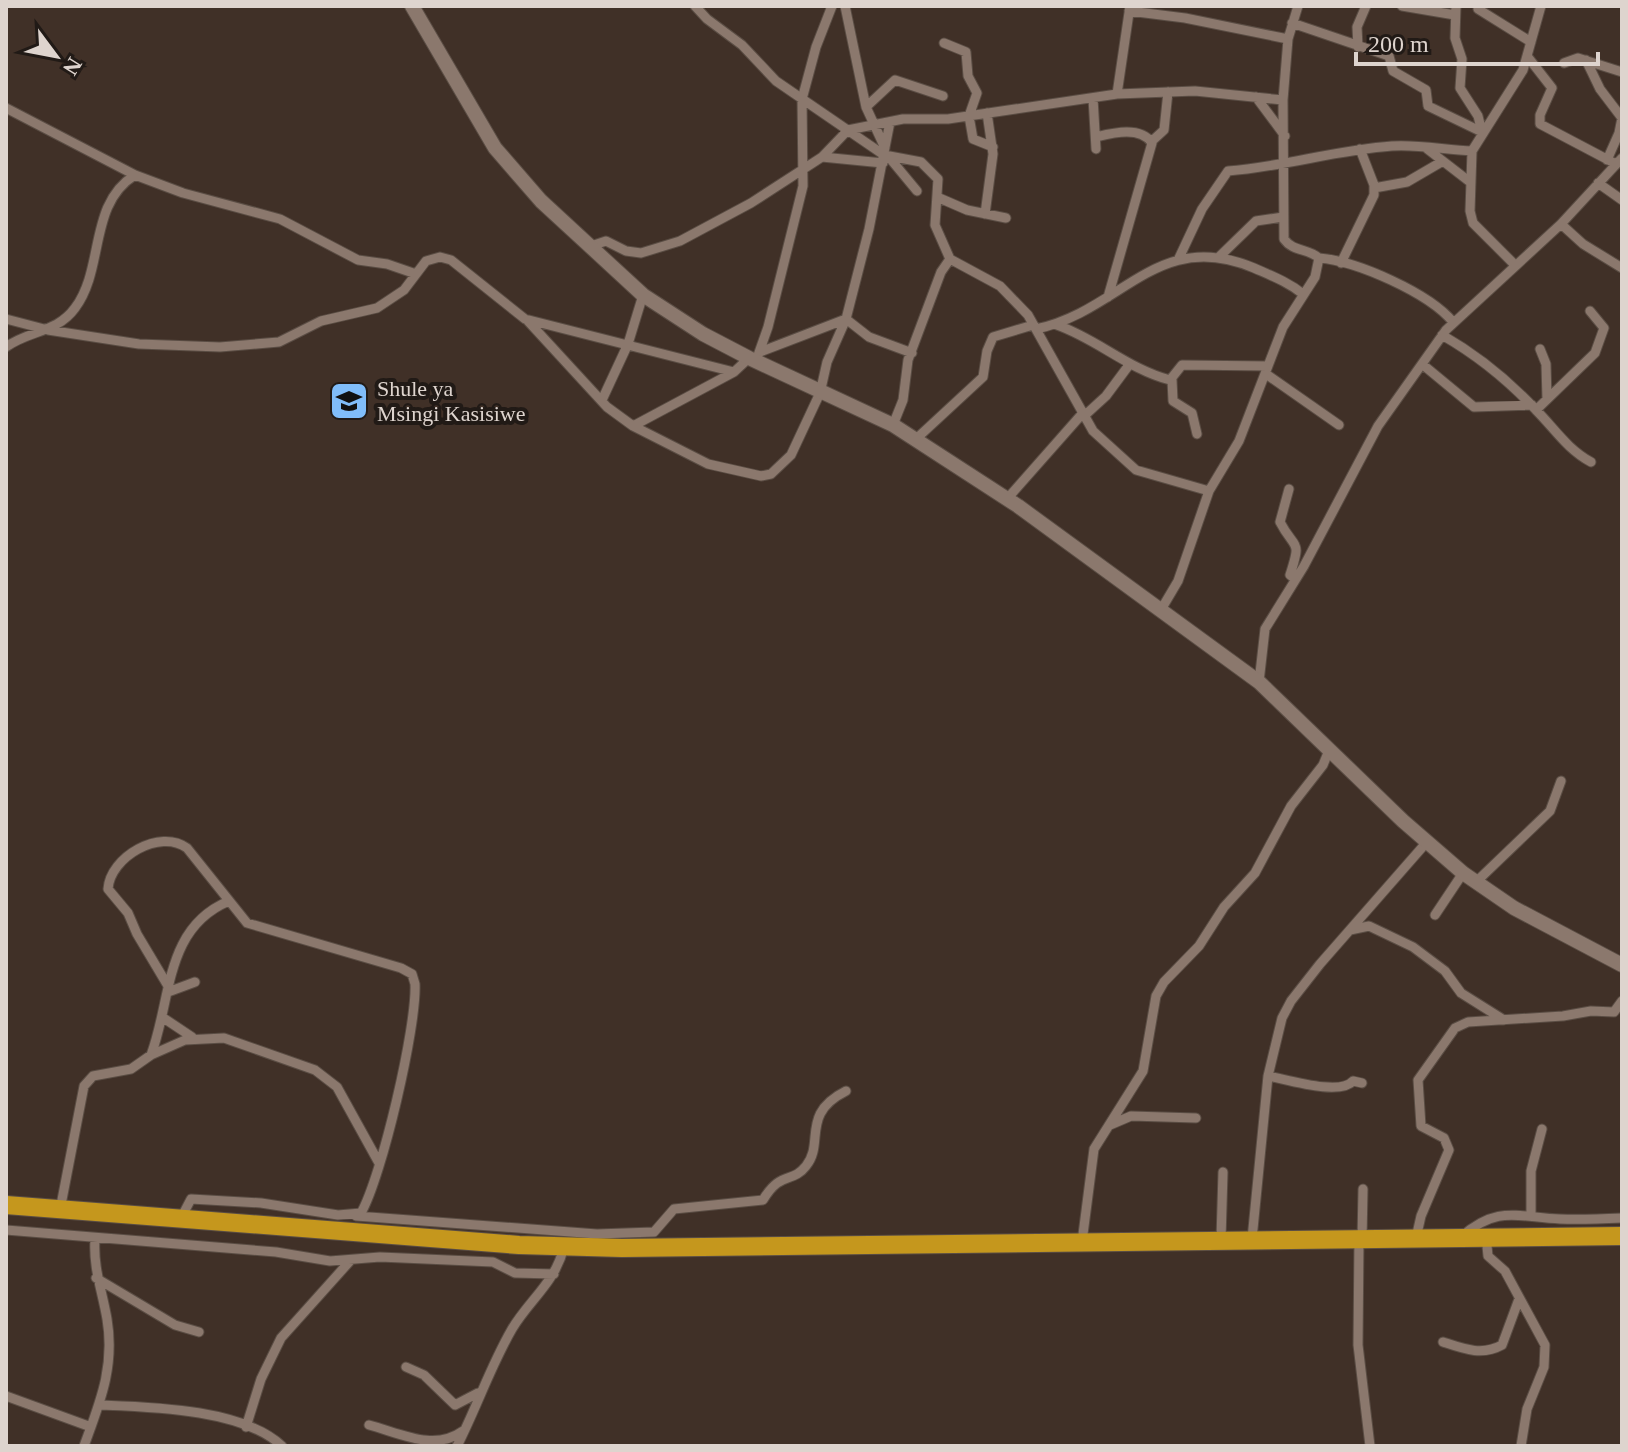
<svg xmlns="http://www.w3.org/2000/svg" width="1628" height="1452" viewBox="0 0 1628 1452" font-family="'Times New Roman',serif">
<rect width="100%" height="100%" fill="#403027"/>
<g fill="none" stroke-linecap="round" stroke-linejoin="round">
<g stroke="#5a4d44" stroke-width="11">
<path id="street" d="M695,6L707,19L742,45L776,81L884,155L921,162L938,179L935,225L950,259L1000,286L1028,315L1093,431L1136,470L1209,491
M845,6L866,107L885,148
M1402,6L1455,15
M1456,6L1455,38L1462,59L1460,88L1478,116L1482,132
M1478,9L1531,42
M1129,11L1185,18L1288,39
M1292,23L1389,56L1393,71L1426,90L1428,106L1482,132
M944,43L966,52L968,76L977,93L969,116L973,139L993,147
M1358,47L1357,27L1366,6
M1527,56L1552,88L1540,115V124L1616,164
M1586,60L1600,89L1622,118L1619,133L1607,160
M1564,63L1578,58L1622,72
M1117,94L1130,6
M1256,97L1285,136
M1093,98L1096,149
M866,107L895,80L943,96
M6,108L135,175L183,193L280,219L358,260L387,264L416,274
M1096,137C1113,133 1140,126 1152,143L1108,297
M1152,141L1164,130L1168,92
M1426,148L1470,182
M888,156L917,191
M822,157L848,130L903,119H948L1117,94L1195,91L1283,100
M1598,183L1622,200
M1374,188L1407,182L1443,161
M937,197L967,210L1006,218
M985,214L993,154L987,113
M1561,224L1583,244L1622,268
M591,246L606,241L626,251L641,253L680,241L751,203L822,157L883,163
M1220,256L1256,221L1283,217
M1179,258L1202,209L1228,171C1282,167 1336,150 1392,146C1417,144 1446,150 1472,151
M1319,258C1357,261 1429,293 1453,322
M1341,263L1374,195V185L1360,149
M1514,264L1473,223L1470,211L1472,151L1523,70L1541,6
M6,319L48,330L139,344L220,347L279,342L321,321L377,308L404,290L426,261L440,257L451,260L525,319L734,372
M527,320L607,407L633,426L708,464L761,476L771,474L791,455L820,393L827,362L846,319L869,229L890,122
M1057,325C1097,339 1128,369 1170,380L1182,365L1268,366
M1036,329C1122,311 1157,227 1254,268C1272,276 1288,282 1303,294
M1442,335C1477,355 1508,380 1536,410C1555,429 1567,449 1591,462
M6,347C29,330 57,333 75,308C105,268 88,204 135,175
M1540,349L1546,364L1547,399
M760,352L846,319L869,337L912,353
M756,361L768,327L803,186L802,99L816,47L832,6
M1422,364L1474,407L1532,405
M1266,374L1339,425
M1172,380L1173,401L1192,413L1197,434
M602,400L628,344L643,295
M1536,410L1595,353L1604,328L1590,311
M1083,417L1106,396L1129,365
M893,425L903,400L908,360L941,272L950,259
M633,426L734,372L749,358
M916,439L983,377L987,351L993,337L1033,325
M1289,489L1280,522C1295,551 1302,538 1290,575L1295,579
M1007,499L1082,414
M1162,608L1178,581L1209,491L1239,441L1283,327L1315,277L1319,258C1308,248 1293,252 1284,239L1283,100L1288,39L1298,6
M1259,682L1265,629L1304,566L1378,426L1446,330L1561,224L1622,158
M1476,882L1550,811L1561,781
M1435,915L1463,873
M1350,930L1369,926L1413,947L1445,971L1461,993L1504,1020
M168,986L137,934L128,913L108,889C110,857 160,828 187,848L247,923L401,968L412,974L415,984C417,1026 382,1176 361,1213L338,1215L261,1203L191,1199L180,1220
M168,992L195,982
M162,1017L192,1037
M151,1055L185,1040L224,1038L315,1070L337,1087L379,1163
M1268,1076C1289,1080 1340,1096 1353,1081L1362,1083
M1110,1125L1131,1116L1196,1118
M60,1210L84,1086L93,1076L131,1069L151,1055C172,999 164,928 229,901
M1531,1215V1171L1542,1129
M356,1216L597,1234L654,1232L674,1209L763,1200C781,1170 792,1184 806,1166C825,1143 800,1114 846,1091
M6,1230L276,1252L330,1261L380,1257L493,1262L515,1273L554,1274
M1486,1236L1488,1256L1505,1271L1545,1345L1544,1367L1527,1409L1521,1446
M1461,1237C1497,1205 1517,1217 1560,1219C1580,1220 1601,1219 1622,1218
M1416,1238L1421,1216L1449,1150L1444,1138L1421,1126L1418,1080L1455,1028L1468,1022L1563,1016L1591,1011L1614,1012L1622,1001
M1221,1239L1223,1172
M1252,1239L1268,1076L1282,1018L1291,1001L1320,964L1426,843
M1359,1239L1358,1345L1370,1446
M1362,1239L1363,1189
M1082,1242L1094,1149L1143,1071L1156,996L1164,982L1199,946L1224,907L1255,873L1291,806L1323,765L1330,748
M96,1278L175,1325L199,1332
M1443,1342C1464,1349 1482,1356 1502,1345L1519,1299
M406,1367L424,1375L455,1405L478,1393
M6,1396L91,1427
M100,1405C151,1407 243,1409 282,1446
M369,1425C400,1433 434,1452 463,1431
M246,1427L261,1379L281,1338L350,1261
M84,1446C100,1402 115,1367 107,1319C102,1290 93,1268 95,1239
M457,1446C477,1407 490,1367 512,1329C530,1299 555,1283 564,1247"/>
</g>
<g stroke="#5a4d44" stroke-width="16">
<path id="secondary" d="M412,6L495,148L541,201L643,295L703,334L749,358L893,425L1018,506L1259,682L1403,821L1463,873L1514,908L1622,965"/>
</g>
<g stroke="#5a4d44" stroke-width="20">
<path id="highway" d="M6,1205L519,1245L622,1248L1622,1236"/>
</g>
<use href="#street" stroke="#8b786d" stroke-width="9"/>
<use href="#secondary" stroke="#8b786d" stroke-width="14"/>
<use href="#highway" stroke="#c5971d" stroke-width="18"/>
</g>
<defs>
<g id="school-square" transform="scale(2)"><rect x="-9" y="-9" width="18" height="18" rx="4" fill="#80bdfa" stroke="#211a16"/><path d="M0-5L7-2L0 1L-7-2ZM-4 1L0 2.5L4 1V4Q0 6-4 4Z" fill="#111"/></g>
</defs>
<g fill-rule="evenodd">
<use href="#school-square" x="349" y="401"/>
</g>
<g text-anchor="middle" stroke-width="8" stroke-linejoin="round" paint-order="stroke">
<g font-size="22" fill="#ded4ce" stroke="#211a16" text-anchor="start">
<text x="377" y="396">Shule ya<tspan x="377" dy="25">Msingi Kasisiwe</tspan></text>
</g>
</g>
<rect width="1628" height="1452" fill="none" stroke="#ded4ce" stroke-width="16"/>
<g transform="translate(56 56) rotate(122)" stroke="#211a16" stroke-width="6" paint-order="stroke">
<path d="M0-6L14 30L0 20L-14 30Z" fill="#ded4ce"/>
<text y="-12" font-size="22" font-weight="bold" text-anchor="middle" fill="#ded4ce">N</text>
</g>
<path d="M1356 52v12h242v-12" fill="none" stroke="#ded4ce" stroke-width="4"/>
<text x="1368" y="52" font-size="24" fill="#ded4ce" stroke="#211a16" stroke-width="6" paint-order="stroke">200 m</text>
</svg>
